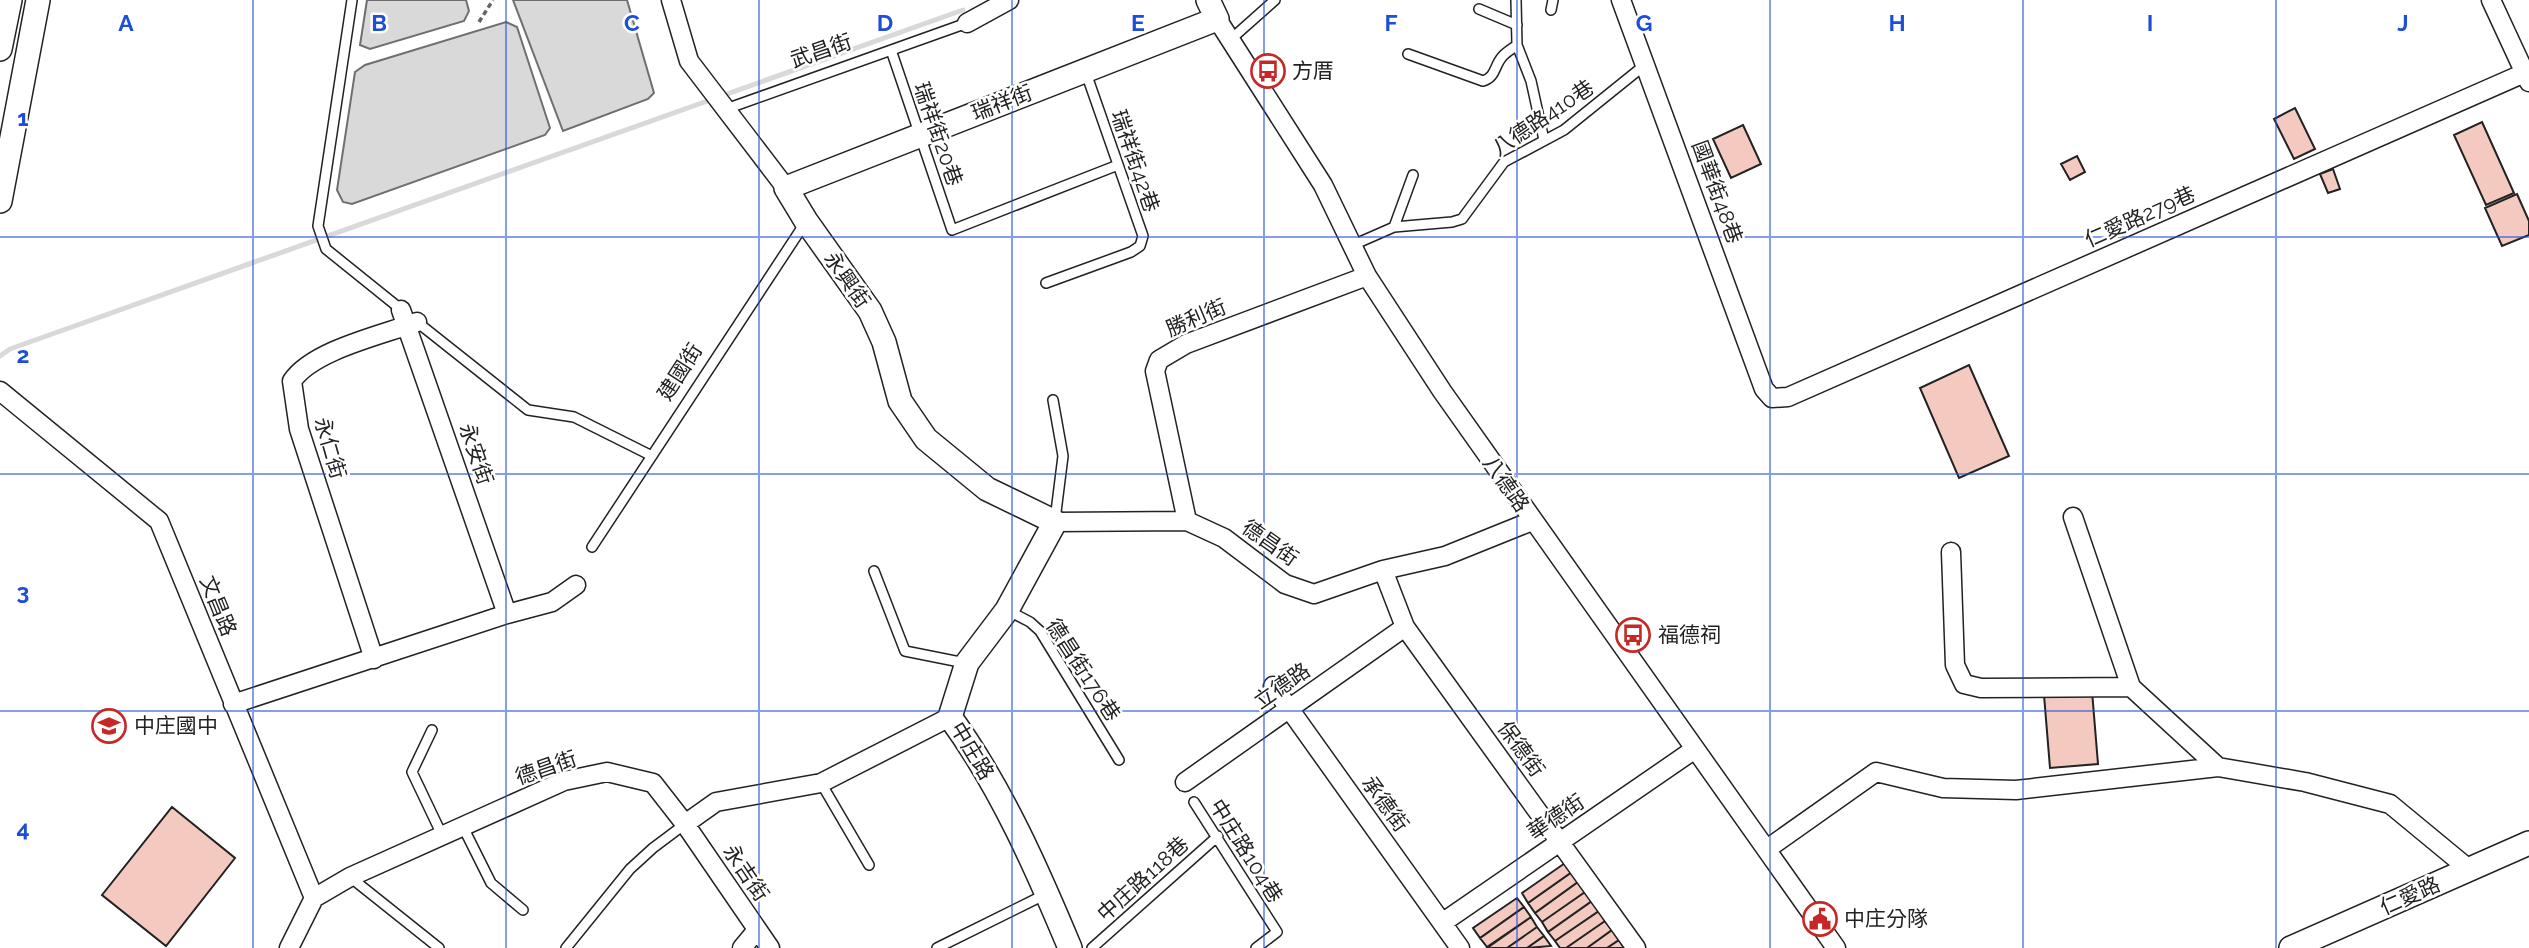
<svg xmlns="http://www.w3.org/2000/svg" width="2529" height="948" viewBox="0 0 2529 948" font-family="Raleway,'Noto Sans TC',sans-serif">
<rect width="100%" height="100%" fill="#fff"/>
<path fill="#d9d9d9" stroke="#6f6f6f" stroke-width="2" d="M367,0H466L469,11L464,21L370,49L360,45Z
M513,0H627L654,93L648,99L563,131Z
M506,22L517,27L550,128L545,135L352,204L343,202L337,190L355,72L365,65Z"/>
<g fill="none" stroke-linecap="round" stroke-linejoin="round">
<path stroke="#d9d9d9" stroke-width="5" d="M0,356L10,349L963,10"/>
</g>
<path fill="#f3c9c0" stroke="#222" stroke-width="2" d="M2295,108L2315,149L2294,159L2274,119Z
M2482,122L2514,193L2486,205L2454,135Z
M1743,125L1761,164L1731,178L1713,139Z
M2077,156L2085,172L2070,180L2061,164Z
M2333,169L2340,189L2328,193L2320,174Z
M2517,194L2529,221V235L2502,246L2485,208Z
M1969,365L2009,456L1959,478L1920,388Z
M2092,691L2098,764L2050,768L2044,695Z
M172,807L235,858L166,946L102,895Z
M1565,863L1572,872L1528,903L1522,893Z
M1572,872L1578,882L1535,913L1528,903Z
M1578,882L1585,892L1542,922L1535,913Z
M1585,892L1592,901L1548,932L1542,922Z
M1517,898L1524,907L1480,938L1473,928Z
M1592,901L1599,911L1555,941L1548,932Z
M1524,907L1531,917L1487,947L1480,938Z
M1599,911L1605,921L1566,948H1560L1555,941Z
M1531,917L1537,927L1507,948H1487Z
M1605,921L1612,930L1587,948H1566Z
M1537,927L1544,936L1527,948H1507Z
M1612,930L1619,940L1607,948H1587Z
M1544,936L1551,946L1527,948Z
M1619,940L1624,948H1607Z"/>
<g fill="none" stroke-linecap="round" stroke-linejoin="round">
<g stroke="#222" stroke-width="12">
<path id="lane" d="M352,0L318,226L326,249L403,311
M1516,0L1517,45L1531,81L1544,140
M1479,9L1517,25
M1551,10L1553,0
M1230,40L1275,0
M891,50L952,230L1118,165
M1408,54L1483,81C1496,77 1494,66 1502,57C1506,52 1512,49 1517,45
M726,109L967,23
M1394,227L1413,175
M1353,245L1394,227L1452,222L1462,219L1504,162L1564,130L1646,64
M1046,283L1131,252L1140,246L1143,236L1086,73
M417,322L528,410L574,417L652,456
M1053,400L1063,456L1055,520
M592,547L805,223
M874,571L905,651L965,663
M1007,610L1030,622L1040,631L1119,760
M432,730L412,772L442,835
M821,783L869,865
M1194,802L1277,932L1256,948
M462,825L491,883L523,910
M350,877L439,948
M566,948L630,869L653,848L685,824
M937,948L1046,894
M1092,948L1218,836"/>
</g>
<g stroke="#222" stroke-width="21">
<path id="street" d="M671,0L689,61L786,188
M1621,0L1764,389L1772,398L1788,397L2529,71
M2491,0L2529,82
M1217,19L1323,185L1367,276L1442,391L1836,948
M967,23L1009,0
M401,310L507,614
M0,391L159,521L314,898
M2073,517L2131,687L2218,767
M1187,521L1155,371L1159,360L1186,344L1367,276
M1055,522L1187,521L1224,538L1285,584L1314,594L1383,570L1445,556L1532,521
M1951,552L1955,665L1964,684L1981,688L2131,687
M1383,570L1405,627L1636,948
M374,659L299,429L292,381C313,350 382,335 417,322
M1273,686L1460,948
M233,704L507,614L552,602L576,585
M1185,782L1405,627
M685,824L770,948
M1767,849L1876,772L1943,788L2016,790L2218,767L2305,782L2390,804L2470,870
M1442,923L1695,749
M289,948L314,898L350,877L564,781L607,772L653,783L685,824L716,802L821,783L950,717
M742,948L757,930"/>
</g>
<g stroke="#222" stroke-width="26">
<path id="secondary" d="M0,49L10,0
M0,201L38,0
M1070,948C1037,869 1001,787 950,717L967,663L1007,610L1055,522L987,489L926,439L900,401L884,342L870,311L806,221L786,188L1217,19L1208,0
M2291,948L2529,843"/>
</g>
<path stroke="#646464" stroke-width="3.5" stroke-dasharray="5 3.5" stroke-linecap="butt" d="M479,22L493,0"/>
<use href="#lane" stroke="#fff" stroke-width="9"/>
<use href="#street" stroke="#fff" stroke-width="18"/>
<use href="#secondary" stroke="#fff" stroke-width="23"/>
</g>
<path fill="none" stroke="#1d4ed8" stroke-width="2" stroke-opacity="0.55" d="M253,0V948M506,0V948M759,0V948M1012,0V948M1264,0V948M1517,0V948M1770,0V948M2023,0V948M2276,0V948M0,237H2529M0,474H2529M0,711H2529"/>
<defs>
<g id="bus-ring" transform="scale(1.75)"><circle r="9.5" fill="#fff" stroke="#c62828" stroke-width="1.5"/><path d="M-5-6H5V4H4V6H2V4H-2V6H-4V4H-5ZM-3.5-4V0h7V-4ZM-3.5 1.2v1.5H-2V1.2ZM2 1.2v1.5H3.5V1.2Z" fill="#c62828"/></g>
<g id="school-ring" transform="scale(1.75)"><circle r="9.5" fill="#fff" stroke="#c62828" stroke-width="1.5"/><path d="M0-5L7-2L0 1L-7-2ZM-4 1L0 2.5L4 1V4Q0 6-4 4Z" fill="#c62828"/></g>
<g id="civic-ring" transform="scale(1.75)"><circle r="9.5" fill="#fff" stroke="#c62828" stroke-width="1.5"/><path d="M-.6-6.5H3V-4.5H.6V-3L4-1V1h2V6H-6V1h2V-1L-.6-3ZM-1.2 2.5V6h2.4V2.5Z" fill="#c62828"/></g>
</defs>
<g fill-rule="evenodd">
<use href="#bus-ring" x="1268" y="71"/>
<use href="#bus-ring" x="1633" y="635"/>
<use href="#school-ring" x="109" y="726"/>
<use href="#civic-ring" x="1820" y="919"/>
</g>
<g text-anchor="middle" stroke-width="5" stroke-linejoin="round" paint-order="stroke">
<g font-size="21" fill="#222" stroke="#fff">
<text transform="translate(821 51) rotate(-19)" y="7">武昌街</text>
<text transform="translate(1002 103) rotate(-21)" y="7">瑞祥街</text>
<text transform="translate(1543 118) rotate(-34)" y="7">八德路410巷</text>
<text transform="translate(938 134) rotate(71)" y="7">瑞祥街20巷</text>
<text transform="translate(1135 161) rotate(71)" y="7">瑞祥街42巷</text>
<text transform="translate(1717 192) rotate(70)" y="7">國華街48巷</text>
<text transform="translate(2140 217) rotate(-24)" y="7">仁愛路279巷</text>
<text transform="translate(847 280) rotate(55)" y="7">永興街</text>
<text transform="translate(1196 318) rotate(-23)" y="7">勝利街</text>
<text transform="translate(680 372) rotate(-57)" y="7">建國街</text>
<text transform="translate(330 448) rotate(74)" y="7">永仁街</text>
<text transform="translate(476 454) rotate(71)" y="7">永安街</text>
<text transform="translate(1506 484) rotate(55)" y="7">八德路</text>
<text transform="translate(1270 543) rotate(35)" y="7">德昌街</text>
<text transform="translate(218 606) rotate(68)" y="7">文昌路</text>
<text transform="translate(1083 670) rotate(57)" y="7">德昌街176巷</text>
<text transform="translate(1282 686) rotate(-35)" y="7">立德路</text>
<text transform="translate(1521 749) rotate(54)" y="7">保德街</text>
<text transform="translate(972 751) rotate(59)" y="7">中庄路</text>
<text transform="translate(546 768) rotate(-19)" y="7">德昌街</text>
<text transform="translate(1385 804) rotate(54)" y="7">承德街</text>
<text transform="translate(1556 817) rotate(-34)" y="7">華德街</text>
<text transform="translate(1246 851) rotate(58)" y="7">中庄路104巷</text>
<text transform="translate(746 873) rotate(56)" y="7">永吉街</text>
<text transform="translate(1143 879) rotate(-42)" y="7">中庄路118巷</text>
<text transform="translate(2410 896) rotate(-24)" y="7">仁愛路</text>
</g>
<g font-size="21" fill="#222" stroke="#fff" text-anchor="start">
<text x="1292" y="78">方厝</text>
<text x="1658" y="642">福德祠</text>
<text x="134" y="733">中庄國中</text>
<text x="1844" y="926">中庄分隊</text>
</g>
</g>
<g font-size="23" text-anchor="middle" font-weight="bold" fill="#1d4ed8" stroke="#fff" stroke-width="5" stroke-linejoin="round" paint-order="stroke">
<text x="126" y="31">A</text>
<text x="379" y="31">B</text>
<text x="632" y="31">C</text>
<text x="885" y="31">D</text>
<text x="1138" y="31">E</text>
<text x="1391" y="31">F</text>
<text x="1644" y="31">G</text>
<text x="1897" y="31">H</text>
<text x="2150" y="31">I</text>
<text x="2403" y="31">J</text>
<text x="23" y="126">1</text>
<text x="23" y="363">2</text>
<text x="23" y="600">3</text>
<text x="23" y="837">4</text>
</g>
</svg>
